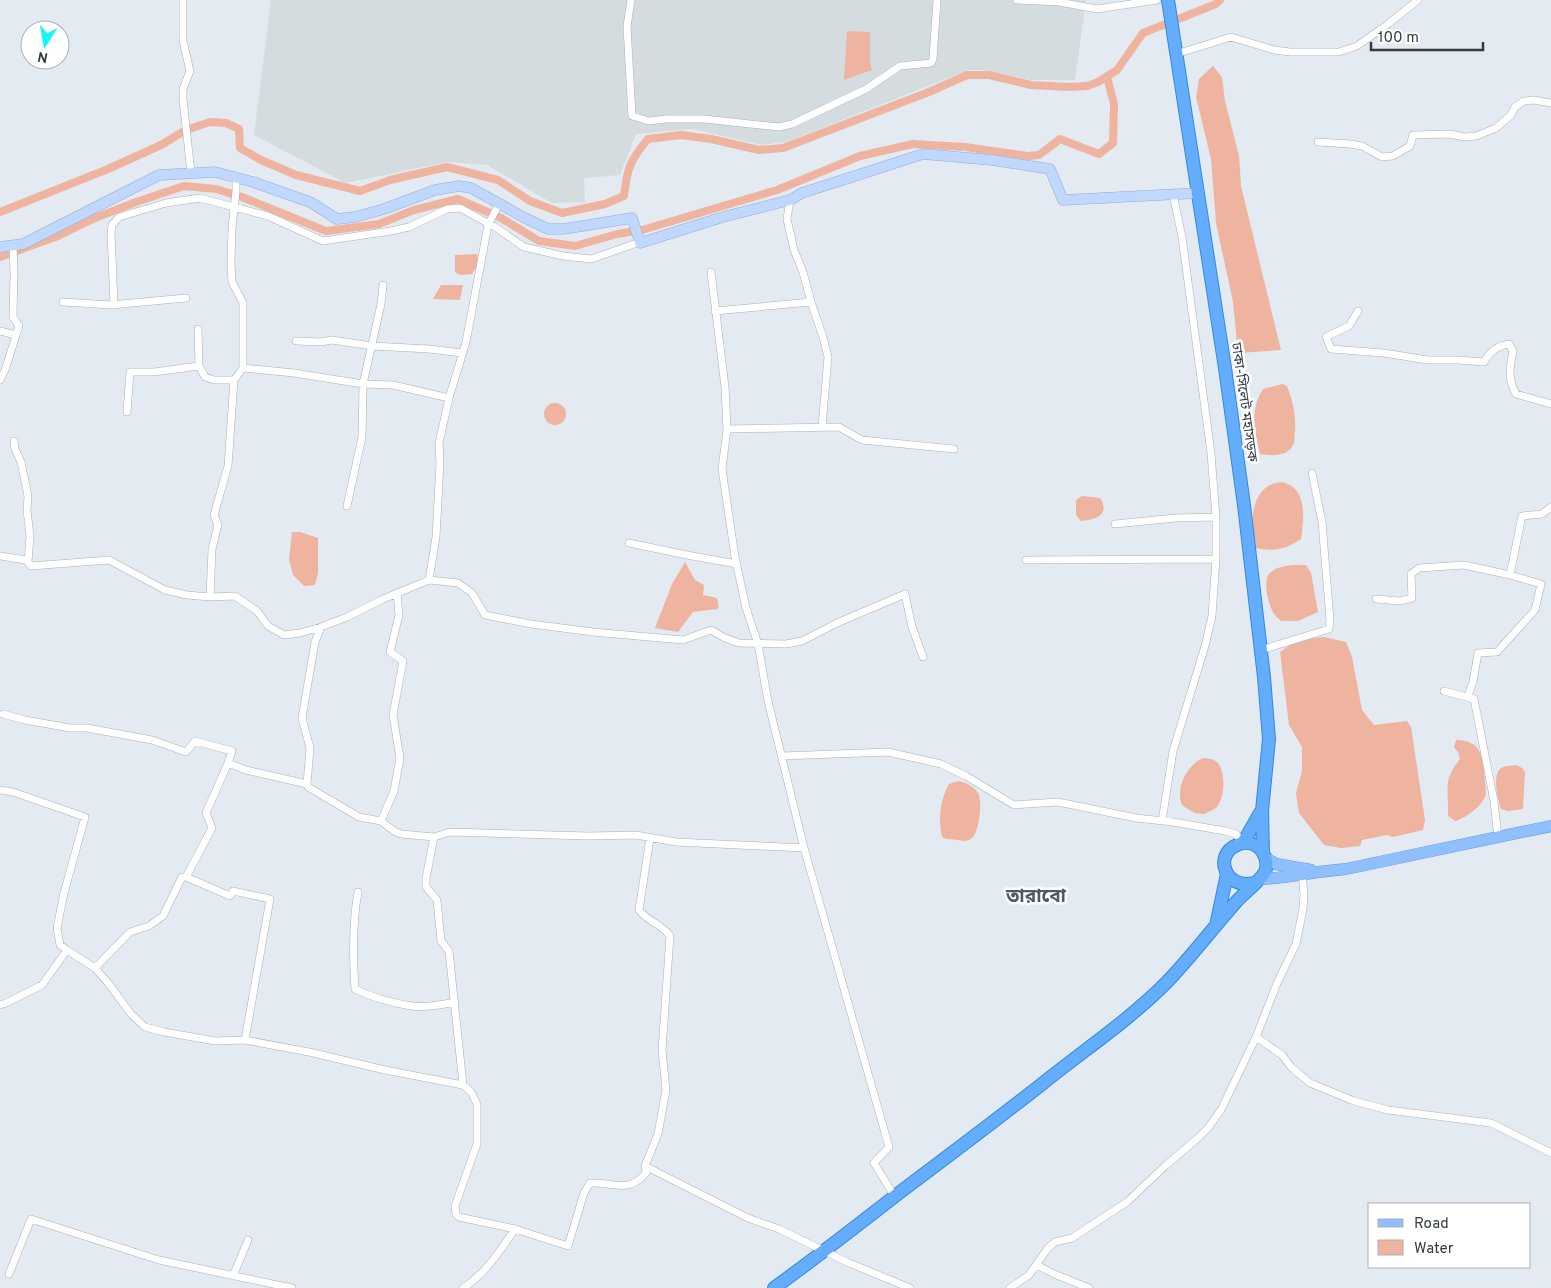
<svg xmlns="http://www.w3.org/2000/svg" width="1551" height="1288" viewBox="0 0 1551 1288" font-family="Overpass,'Noto Sans Bengali',sans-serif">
<rect width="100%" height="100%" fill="#e3eaf1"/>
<path fill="#d5dce0" d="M271,0H1086L1075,80H1031L984,70H968L789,141L762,145L692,129L636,134L620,175L584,178L585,202L552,203L487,165L447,162L346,183L254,135Z"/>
<path fill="#efb49f" d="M847,31L870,32V63L872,70L844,80Z
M1213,66L1222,77L1225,101L1239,156L1241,186L1281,350L1238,353L1233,302L1216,223L1211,159L1196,97L1199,79Z
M477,254L478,264L472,274L460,275L455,272V255Z
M441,285H463L460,300L433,299Z
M1282,384L1287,386C1293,401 1296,415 1295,431C1294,435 1295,440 1294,443C1289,457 1272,456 1260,454C1254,432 1250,409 1263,389Z
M544 414a11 11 0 1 1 22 0a11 11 0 1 1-22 0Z
M1282,482C1308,488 1304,518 1301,539C1286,549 1274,552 1256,548C1249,530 1250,495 1270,485C1273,483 1278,483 1282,482Z
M1082,496L1100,498C1111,515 1095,520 1081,521L1076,515V500Z
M292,532H300L318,538V573L315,585L304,586L293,575L289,559Z
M685,562L695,580L704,585L703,595L717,598L719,607L717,609L693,612L678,632L655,628L672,584Z
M1292,565H1306L1311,573L1318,612L1298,621H1281C1278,618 1274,615 1273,612C1268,603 1262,580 1270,573C1276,567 1285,566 1292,565Z
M1324,637L1346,642L1352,657L1362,710L1374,725L1407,721L1411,727L1425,820L1423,830L1393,837L1387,835L1362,840L1360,846L1341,848L1324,845L1299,813L1296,793L1302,771V747L1289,725L1280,652L1297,640Z
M1456,740C1488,740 1483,768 1486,793C1485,804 1465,819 1455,821L1448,816C1449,789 1442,781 1460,759L1458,752L1454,747Z
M1203,758C1208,758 1213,759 1217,762C1226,771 1225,797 1217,807C1215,809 1207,813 1204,814C1196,815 1188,809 1182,805C1175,788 1187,765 1203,758Z
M1516,765L1522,768L1525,772L1523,809L1508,811L1501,809C1498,799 1492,777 1500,769C1504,765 1511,766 1516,765Z
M959,781C966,783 974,786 978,793C983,801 979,832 972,838C967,842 963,841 957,840C952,839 947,840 942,837C938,819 940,800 949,784Z"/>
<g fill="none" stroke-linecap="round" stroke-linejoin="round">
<path stroke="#efb49f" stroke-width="8" d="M0,212L108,169L161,145L186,130L210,122L226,123L239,129L240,148L261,160L296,175L360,191L390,180L447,167L498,180L530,201L562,213L605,204L624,196C627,169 630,160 648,139L681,135L711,139L759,150L783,148L929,92L967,75H989L1031,85L1068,87L1087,86L1098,82L1117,70L1143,33L1216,4L1220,0
M0,257L58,236L95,218L136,202L184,186L216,189L242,197L326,231L379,224L414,210L458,199L501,218L539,241L575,246L617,234L642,230L777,190L860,156L913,144L965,147L1028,156L1039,155L1060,139L1099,154L1113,143L1114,104L1107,77"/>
<g stroke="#a6b1bc" stroke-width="8">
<path id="street" d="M183,0V41L190,71L183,89V99L191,173
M631,0L627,26L632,116L649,121L666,119H704L779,127L792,124L866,89L900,66L931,63L933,59L937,0
M1017,0L1059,2L1097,9L1157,0
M1176,54L1231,37L1274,50L1290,52H1339L1357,46L1388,24L1418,0
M1318,142L1350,144L1362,146L1382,157L1393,156L1410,146L1413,135L1450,134L1464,137L1476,136L1496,128L1511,115L1515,107L1524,101L1534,100L1551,103
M790,200L787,219L794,250L803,272L811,302
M711,272L725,387L727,429L722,469L735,557L746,608L758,644L768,701L804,848L889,1147L874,1163L895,1197
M63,302L111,305L186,298
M114,305L111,233L112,225L119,217L166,203L200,198L268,216L323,241L391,231L409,227L447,209L460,208L495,227L524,247L563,256L591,259L640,242
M715,311L811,302L823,337L828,357L822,427
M1358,311L1349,326L1326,337L1331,349L1384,353L1427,360H1459L1484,362C1491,351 1496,346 1509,344L1513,351C1510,369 1507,377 1516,394L1551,404
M198,329L199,366
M0,331L16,335
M296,341L321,342L332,340L372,346L429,349L462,353
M243,368L294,373L363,384L393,385L449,398
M0,380L5,370L19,326L13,317L14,274L13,245
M127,412L130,372H154L199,366L205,377L214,380H234
M727,429L839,427L862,440L954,449
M14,441L15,449L21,462L28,496L27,510L30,536L28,562
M347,506L362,437L363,384L381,304L383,285
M1115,524L1176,518L1216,517
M629,543L692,556L737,564
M0,556L26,560L31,566L109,560L165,590L187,595L210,597L235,596L257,611L268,626L284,635L300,633L321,627L347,617L383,599L429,580L458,583L472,593L485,615L531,624L593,632L683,640L711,630L725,638L739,643L786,644L802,641L837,623L905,594L912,627L923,657
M1026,560L1216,559
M1510,575L1522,516L1542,514L1551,507
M429,580L436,537L440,463L439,443L449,398L466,342L488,225L499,204
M210,597L212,549L218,525L214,515L228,466L234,380L243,368V303L232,282L231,264L232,228L236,191V178
M1376,599L1400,601L1412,598L1411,574L1419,568L1464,565L1510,575L1541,584L1535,610L1497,652L1478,653L1473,682L1468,696
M1261,650L1329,629L1330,620L1322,522L1312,473
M1444,691L1474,699L1494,801L1498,838
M3,714L25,720L70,728H87L152,740L186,752L195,741L232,751L228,763
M782,756L888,752L941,764L966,776L1014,805L1058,802L1136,818L1173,822L1225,831L1236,834L1243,843
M307,784L308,787L359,817L381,821L394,791L400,758L393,715L403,661L390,652L399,615L397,593
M0,790L13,792L85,817L64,893L57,928L60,945L67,950
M381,821L394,831L401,834L434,837L426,878V887L437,900L441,941L449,951L463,1085
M1162,821L1173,751L1205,646L1212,616L1216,559V517L1211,453L1182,237L1173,194
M434,837L450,832L589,836L636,835L676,842L804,848
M358,892C352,924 353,958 355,989C371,997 393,1003 411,1006C426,1008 441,1005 455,1002
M95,968L130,932L149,926L163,916L182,877H186
M0,1005L6,1003L42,985L67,950L95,968L109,984L131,1014L145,1027L164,1032L215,1041L245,1040L309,1052L385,1070L463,1085L471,1092L477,1104V1144L455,1206L456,1214L459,1217L515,1229L568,1246L584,1193L590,1183C614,1182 628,1194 646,1173L645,1166L658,1134L666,1090L662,1050L670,936C662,924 648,922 639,910L650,838
M1256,1037L1282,1055L1291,1067L1310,1083L1354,1101L1388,1110L1491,1123L1551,1153
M245,1040L270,899L233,891L230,896L186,877L212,828L206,813L228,763L246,770L307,784L310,748L302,718L315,642L321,627
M645,1166L748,1218L779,1229L849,1263L910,1288
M1037,1265L1054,1274L1089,1288
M9,1274L31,1219L159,1260L292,1288
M233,1276L248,1240
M463,1288C485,1274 500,1251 515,1229
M1010,1288L1029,1275L1048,1248L1055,1242L1072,1238L1127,1202L1165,1166L1198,1138L1208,1128L1221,1110L1256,1037L1278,981L1296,944L1303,909L1304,895L1302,873"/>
</g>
<g stroke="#93acd1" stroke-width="11">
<path id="secondary" d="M640,243L723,217L790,200L802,193L923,154L992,160L1050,169L1063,200L1199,193
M0,247L23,244L159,175L215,172L253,182L310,202L337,219L355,217L384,209L435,190L459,186L471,188L525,218L548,229H564L632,218L640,242"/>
</g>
<g stroke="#619be2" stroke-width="12">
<path id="primary" d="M1266,858L1276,864L1311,870
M1260,879C1289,878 1317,871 1346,869L1551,826"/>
</g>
<g stroke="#338adb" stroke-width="14">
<path id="highway" d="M1168,0L1225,368L1244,505L1264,677L1269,739L1262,811L1263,852
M1243,843L1260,813
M1217,921L1227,874
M774,1288C817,1257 858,1225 899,1193C947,1157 995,1121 1042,1084C1084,1050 1128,1021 1166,983C1191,957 1212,929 1236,902C1243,894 1261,880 1265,872C1269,862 1264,850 1255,845C1249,842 1243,842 1237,845C1213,855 1225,890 1254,883"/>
</g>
<use href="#street" stroke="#fff" stroke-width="7"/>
<use href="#secondary" stroke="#c1d8fe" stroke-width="10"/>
<use href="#primary" stroke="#90bffd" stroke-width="11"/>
<use href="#highway" stroke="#63adfc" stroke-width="12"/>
</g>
<g text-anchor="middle" stroke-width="5" stroke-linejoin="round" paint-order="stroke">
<g font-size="14" fill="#333c43" stroke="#fff">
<text transform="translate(1245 402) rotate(82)" y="5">ঢাকা-সিলেট মহাসড়ক</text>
</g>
<g font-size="19" font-weight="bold" fill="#4b5a66" stroke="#fff">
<text x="1036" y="902">তারাবো</text>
</g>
</g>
<rect x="1368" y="1203" width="162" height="65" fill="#ffffff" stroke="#adb1b4"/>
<rect x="1378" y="1219" width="25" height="8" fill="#90bffd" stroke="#adb1b4"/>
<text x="1414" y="1228" font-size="15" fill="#333c43">Road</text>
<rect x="1378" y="1240" width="25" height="15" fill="#efb49f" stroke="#adb1b4"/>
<text x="1414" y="1253" font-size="15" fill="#333c43">Water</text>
<g transform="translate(45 45) rotate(191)"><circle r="24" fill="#ffffff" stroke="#adb1b4"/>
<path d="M0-4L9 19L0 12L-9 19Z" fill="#14f7f8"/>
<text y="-8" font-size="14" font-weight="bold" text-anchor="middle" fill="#333c43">N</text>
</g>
<path d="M1371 42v8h112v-8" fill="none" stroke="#333c43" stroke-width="2.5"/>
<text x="1378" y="42" font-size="15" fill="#333c43" stroke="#ffffff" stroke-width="4" paint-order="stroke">100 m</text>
</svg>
